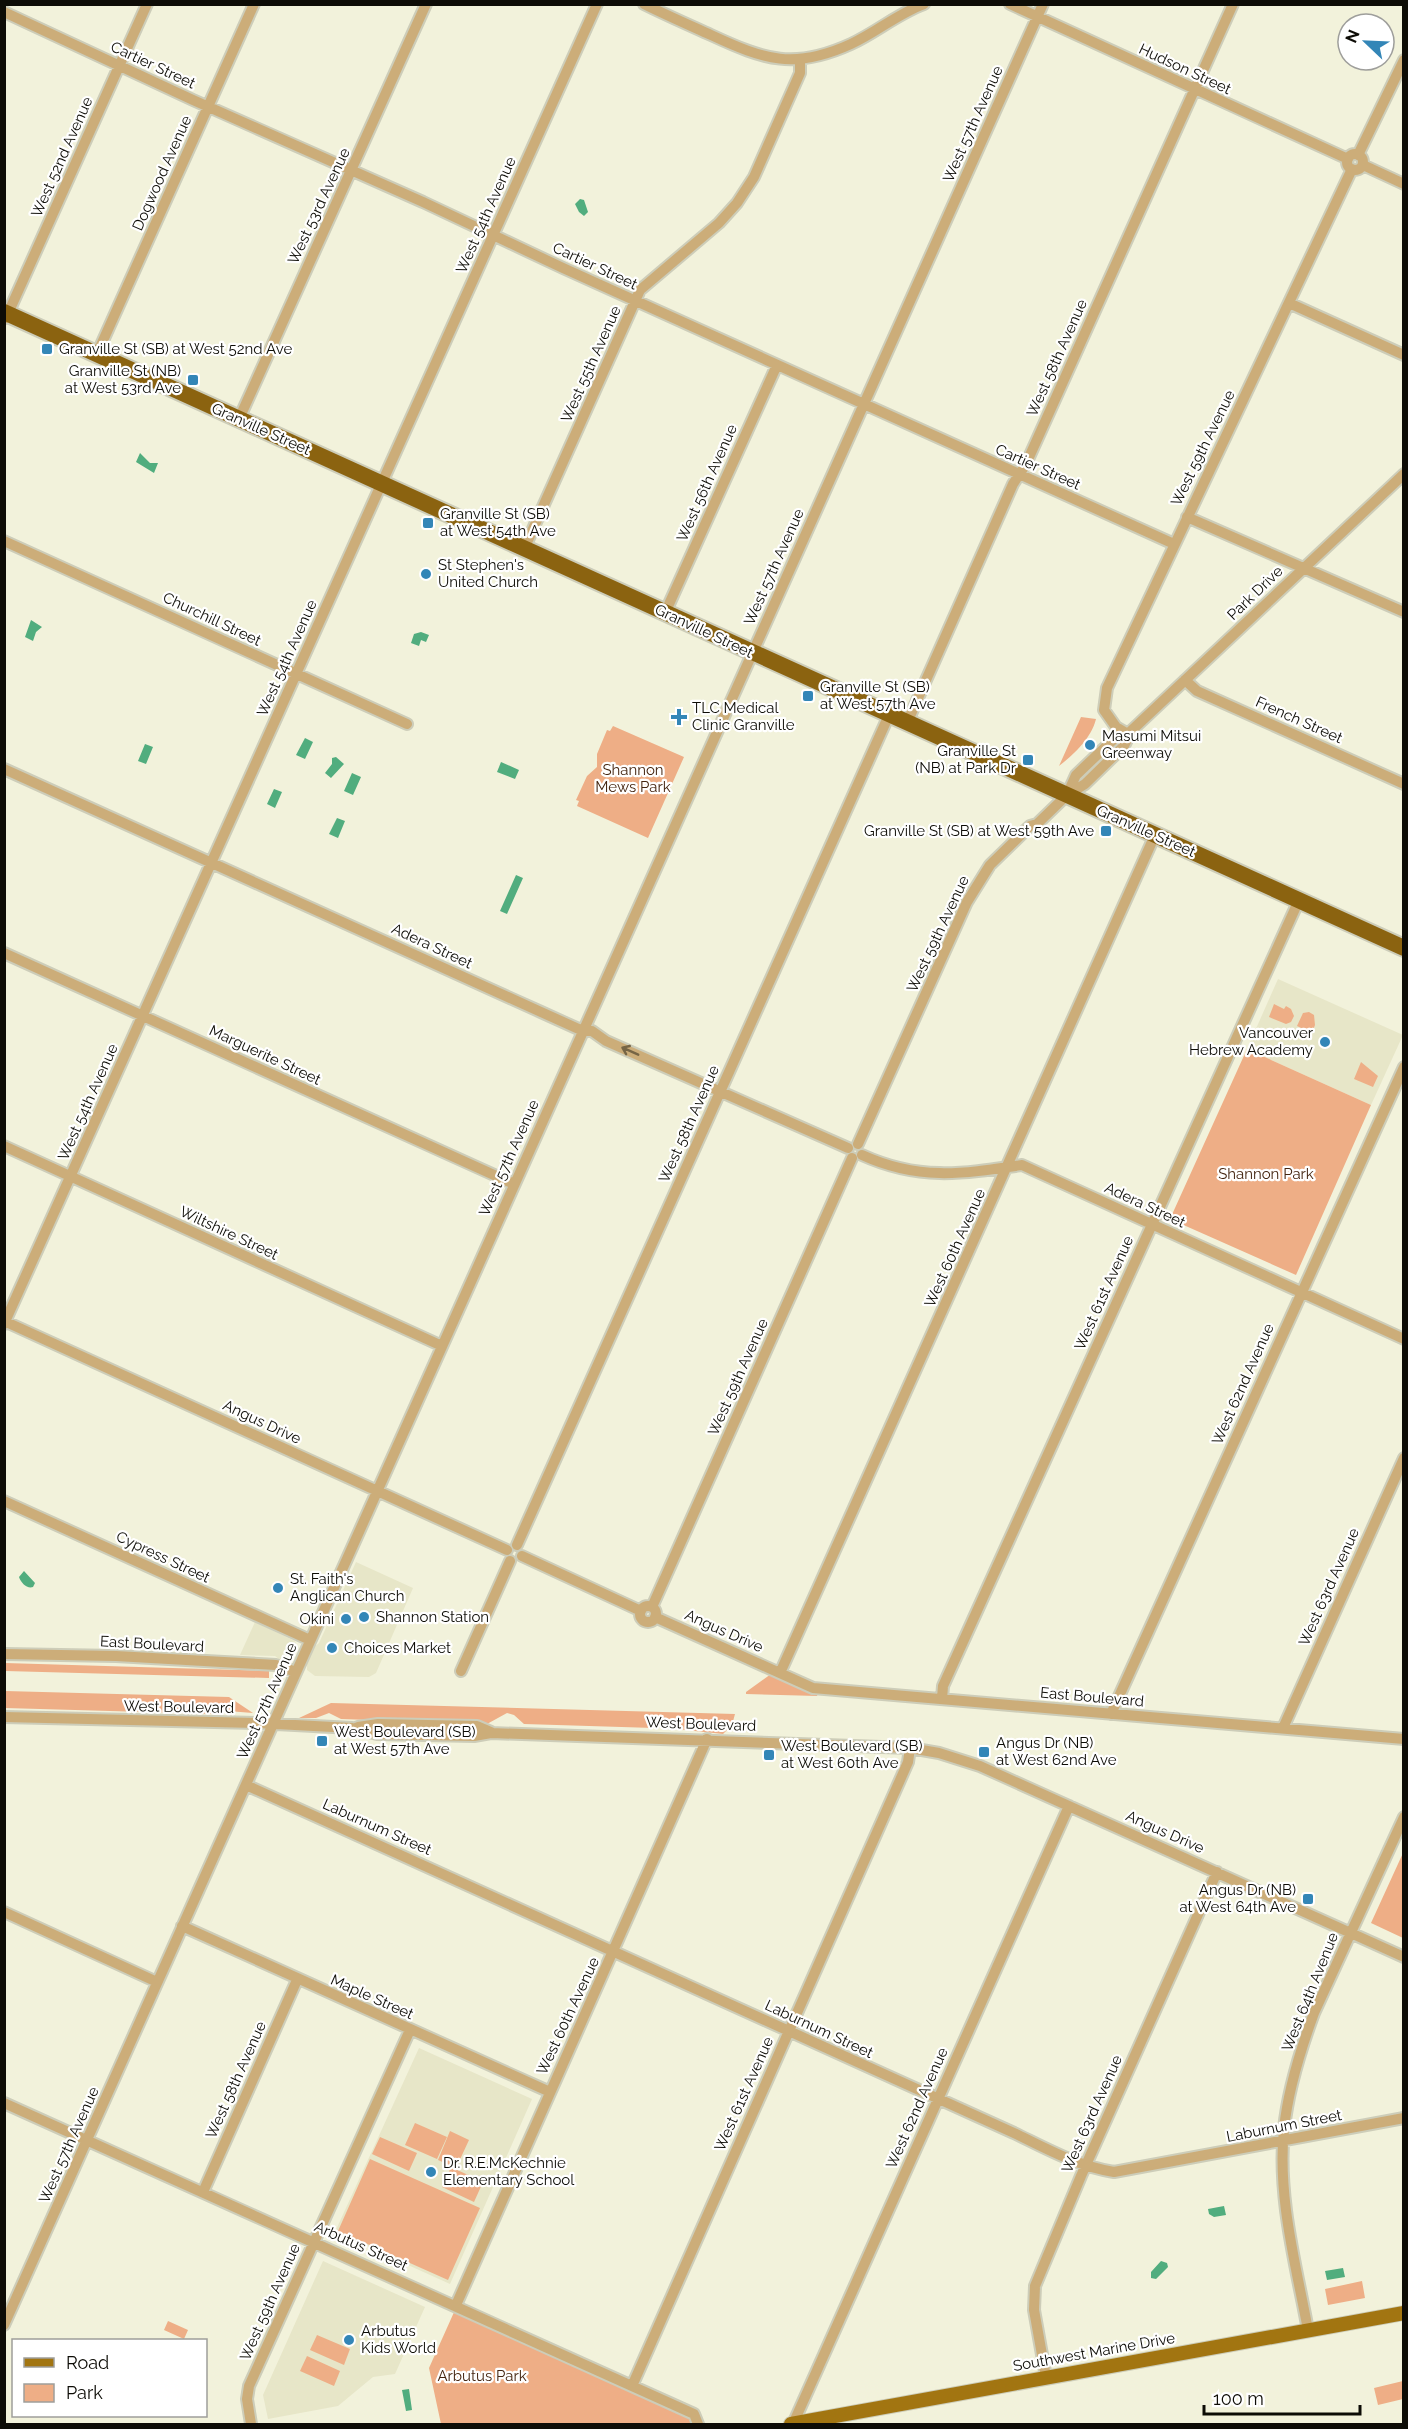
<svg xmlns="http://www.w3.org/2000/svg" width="1408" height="2429" viewBox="0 0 1408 2429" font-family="Raleway,sans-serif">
<rect width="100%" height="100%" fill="#f2f2db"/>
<path fill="#e7e6c8" d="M1278,979L1403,1035L1371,1105L1247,1049Z
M356,1562L413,1588L376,1673L369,1677L315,1676L307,1670V1661L313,1648L319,1643Z
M255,1622L295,1641L297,1647L292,1657L279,1659L275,1656L240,1655Z
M419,2048L532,2099L450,2284L335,2232Z
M323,2261L425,2307L395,2374L373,2377L338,2406L268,2419L263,2395Z"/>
<path fill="#eeae86" d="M1081,717L1096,719C1091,739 1073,755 1059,766Z
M613,726L684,757L648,838L577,806L579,801L576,800L587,776L597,767V754L607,730L610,731Z
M1274,1004L1284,1009L1286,1006L1291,1009L1294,1016L1291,1022L1286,1024L1269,1017Z
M1309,1012L1314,1015L1315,1025L1312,1033L1297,1026L1303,1013Z
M1247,1049L1371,1105L1296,1275L1170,1219Z
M1361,1062L1378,1076L1373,1087L1354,1079Z
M5,1663L269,1671V1678L5,1671Z
M771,1674L818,1693L817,1696L746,1694V1692Z
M5,1691L229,1697L253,1713L215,1710V1714L5,1708Z
M331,1703L735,1714L732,1725L723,1734L667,1728V1723H655L654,1728L524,1724L514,1715L507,1713L487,1724L341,1719L329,1713L316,1718H299Z
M1403,1853V1938L1371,1923Z
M415,2123L447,2137L437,2159L405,2145Z
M450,2131L469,2140L456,2168L438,2160Z
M380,2137L417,2153L409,2171L372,2154Z
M370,2159L480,2208L448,2280L338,2231Z
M451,2167L483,2182L474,2202L442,2187Z
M1362,2281L1365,2298L1328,2305L1325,2289Z
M455,2310L688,2416L692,2422L691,2424H441L429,2368Z
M168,2321L188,2330L184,2339L164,2330Z
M317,2335L350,2349L344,2365L310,2350Z
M307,2356L340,2371L334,2386L300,2371Z
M1403,2381V2399L1378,2405L1374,2388Z"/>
<path fill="#51ad7e" d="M580,199L584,200L588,212L584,216L579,212L575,204Z
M140,453L150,463H158L154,473L136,462Z
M31,620L42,627L36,632L33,641L25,637Z
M421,632L429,635L426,642L421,640L419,646L411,643L414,634Z
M305,738L313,742L305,759L296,755Z
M145,744L153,747L146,764L138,761Z
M336,757L344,764L331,778L325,773L332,764V758Z
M501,762L519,770L515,779L497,772Z
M352,773L361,777L353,795L344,791Z
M274,789L282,792L275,808L267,804Z
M337,818L345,821L338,838L329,834Z
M516,875L523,878L507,914L500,911Z
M24,1571L35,1583L33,1587C27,1589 21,1583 19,1577Z
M1224,2206L1226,2215L1214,2217L1209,2214L1208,2209Z
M1161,2261L1167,2263L1168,2267L1156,2279L1151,2278V2272Z
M1343,2268L1345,2277L1327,2280L1325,2271Z
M409,2389L412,2410L406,2411L402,2390Z"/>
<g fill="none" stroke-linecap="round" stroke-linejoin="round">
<g stroke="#cdcdb9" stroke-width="14">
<path id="minor" d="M644,4C666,15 689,25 711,35C765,60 794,70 851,44C877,32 897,14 924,4
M1010,4L1348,159
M4,12L193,100L423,202L563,268L1174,544
M1347 162a8 8 0 1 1 16 0a8 8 0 1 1-16 0Z
M1358,155L1404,60
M1363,165L1404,184
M1289,303L1404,355
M6,318L147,4
M97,354L254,4
M239,419L426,4
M1187,517L1404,612
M4,541L407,724
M524,549L640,290L719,223L737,203L754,177L800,73V60
M665,613L777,365
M1185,680L1197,691L1404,784
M907,723L1013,484L1026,464L1233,4
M1128,734L1116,727L1104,710L1107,688L1352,169
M4,769L541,1012L583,1031H592L606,1041L848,1148
M1067,795L1076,775L1116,737L1128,734
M4,953L514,1184
M858,1144L967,902L990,865L1030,826L1037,824L1067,795L1085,784L1124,746L1131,731L1404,474
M4,1146L442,1346
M862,1155C919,1181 962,1174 1022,1165L1404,1339
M4,1321L507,1550
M4,1324L597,4
M4,1501L310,1640
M517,1545L889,715
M522,1556L641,1611
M640 1614a8 8 0 1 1 16 0a8 8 0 1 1-16 0Z
M652,1607L852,1158
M655,1617L813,1688L1404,1739
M4,1654L116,1656L276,1665L296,1672
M461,1671L510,1561
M780,1673L1155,835
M942,1699L943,1686L1299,900
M1111,1714L1404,1067
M4,1717L257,1723L352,1728L377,1734L474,1736L491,1733L910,1748L939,1753L980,1766L1404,1957
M358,1727L378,1724L477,1726L491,1732
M1283,1728L1404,1458
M246,1785L1014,2133C1047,2149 1077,2166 1114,2172L1404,2118
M4,1912L157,1982
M182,1926L550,2092
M4,2103L694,2414L698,2424
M203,2192L297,1980
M456,2305L707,1739
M4,2325L1043,4
M1308,2330C1296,2265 1277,2196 1284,2129C1288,2089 1300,2051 1314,2013L1404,1817
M1046,2377L1034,2310L1035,2286L1081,2176L1217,1872
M632,2386L908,1762L910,1748
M251,2424L247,2399L249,2386L410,2030
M793,2424L1069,1806"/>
</g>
<g stroke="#cdcdb9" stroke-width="16">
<path id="major" d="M791,2424L1404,2313"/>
</g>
<g stroke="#cdcdb9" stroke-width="20">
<path id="highway" d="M4,312L1404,948"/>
</g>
<use href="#minor" stroke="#ccad79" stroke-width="10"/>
<use href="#major" stroke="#a27511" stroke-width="14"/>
<use href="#highway" stroke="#8b6310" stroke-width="16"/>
</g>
<defs><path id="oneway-shaft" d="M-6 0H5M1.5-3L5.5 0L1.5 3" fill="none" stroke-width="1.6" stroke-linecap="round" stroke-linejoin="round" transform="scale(1.5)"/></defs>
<use stroke="#766545" href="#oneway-shaft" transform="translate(630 1051) rotate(-156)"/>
<g fill="#3386b7" stroke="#fff" stroke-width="2">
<rect x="41" y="343" width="12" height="12" rx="3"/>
<rect x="187" y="374" width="12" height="12" rx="3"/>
<rect x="422" y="517" width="12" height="12" rx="3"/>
<circle cx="426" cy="574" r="6"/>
<rect x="802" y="690" width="12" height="12" rx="3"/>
<path d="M676 708h6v6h6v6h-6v6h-6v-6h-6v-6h6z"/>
<circle cx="1090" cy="745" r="6"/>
<rect x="1022" y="754" width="12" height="12" rx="3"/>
<rect x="1100" y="825" width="12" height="12" rx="3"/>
<circle cx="1325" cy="1042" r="6"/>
<circle cx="278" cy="1588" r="6"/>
<circle cx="364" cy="1617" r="6"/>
<circle cx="346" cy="1619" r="6"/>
<circle cx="332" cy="1648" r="6"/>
<rect x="316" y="1735" width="12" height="12" rx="3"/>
<rect x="978" y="1746" width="12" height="12" rx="3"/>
<rect x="763" y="1749" width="12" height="12" rx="3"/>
<rect x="1302" y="1893" width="12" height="12" rx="3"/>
<circle cx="431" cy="2172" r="6"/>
<circle cx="349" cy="2340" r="6"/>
</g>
<g text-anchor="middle" stroke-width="4.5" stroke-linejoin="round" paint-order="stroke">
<g font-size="15" fill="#0d0c06" stroke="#fff">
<text transform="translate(153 65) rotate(25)" y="5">Cartier Street</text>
<text transform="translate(1185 69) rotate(25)" y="5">Hudson Street</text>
<text transform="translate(973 124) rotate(-66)" y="5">West 57th Avenue</text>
<text transform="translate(62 157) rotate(-66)" y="5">West 52nd Avenue</text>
<text transform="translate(162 173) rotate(-66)" y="5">Dogwood Avenue</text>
<text transform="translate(319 206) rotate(-65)" y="5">West 53rd Avenue</text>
<text transform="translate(486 215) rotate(-66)" y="5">West 54th Avenue</text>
<text transform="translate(595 266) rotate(25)" y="5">Cartier Street</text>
<text transform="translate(1057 358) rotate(-66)" y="5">West 58th Avenue</text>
<text transform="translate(591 364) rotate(-66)" y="5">West 55th Avenue</text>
<text transform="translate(261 429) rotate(24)" y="5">Granville Street</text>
<text transform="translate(1203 448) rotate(-64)" y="5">West 59th Avenue</text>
<text transform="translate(1038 467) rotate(24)" y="5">Cartier Street</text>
<text transform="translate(707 483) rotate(-66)" y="5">West 56th Avenue</text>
<text transform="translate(774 567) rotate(-66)" y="5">West 57th Avenue</text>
<text transform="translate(1255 593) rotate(-44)" y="5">Park Drive</text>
<text transform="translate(212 619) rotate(25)" y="5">Churchill Street</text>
<text transform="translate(704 631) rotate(25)" y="5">Granville Street</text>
<text transform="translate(287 658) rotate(-66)" y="5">West 54th Avenue</text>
<text transform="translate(1299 720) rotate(24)" y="5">French Street</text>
<text transform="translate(1146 831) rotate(24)" y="5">Granville Street</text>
<text transform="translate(938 934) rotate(-65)" y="5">West 59th Avenue</text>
<text transform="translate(432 946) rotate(25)" y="5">Adera Street</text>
<text transform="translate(265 1055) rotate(25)" y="5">Marguerite Street</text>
<text transform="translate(88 1102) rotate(-66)" y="5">West 54th Avenue</text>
<text transform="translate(689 1124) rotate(-66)" y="5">West 58th Avenue</text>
<text transform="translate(509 1158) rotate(-66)" y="5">West 57th Avenue</text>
<text transform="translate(1145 1205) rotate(25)" y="5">Adera Street</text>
<text transform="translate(229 1233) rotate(25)" y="5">Wiltshire Street</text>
<text transform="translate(955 1248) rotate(-66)" y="5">West 60th Avenue</text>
<text transform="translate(1104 1293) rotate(-66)" y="5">West 61st Avenue</text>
<text transform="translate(738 1377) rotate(-66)" y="5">West 59th Avenue</text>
<text transform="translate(1243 1384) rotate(-66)" y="5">West 62nd Avenue</text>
<text transform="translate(262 1422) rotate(25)" y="5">Angus Drive</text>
<text transform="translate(163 1557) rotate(25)" y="5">Cypress Street</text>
<text transform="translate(1329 1587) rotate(-66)" y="5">West 63rd Avenue</text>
<text transform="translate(724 1631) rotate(24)" y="5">Angus Drive</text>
<text transform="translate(152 1644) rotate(3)" y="5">East Boulevard</text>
<text transform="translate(1092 1697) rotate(5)" y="5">East Boulevard</text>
<text transform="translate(267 1701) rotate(-66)" y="5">West 57th Avenue</text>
<text transform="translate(179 1707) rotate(1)" y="5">West Boulevard</text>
<text transform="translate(701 1724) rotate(2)" y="5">West Boulevard</text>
<text transform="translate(377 1827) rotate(24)" y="5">Laburnum Street</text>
<text transform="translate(1165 1832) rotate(24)" y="5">Angus Drive</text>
<text transform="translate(1310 1992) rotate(-68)" y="5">West 64th Avenue</text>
<text transform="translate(372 1997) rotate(24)" y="5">Maple Street</text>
<text transform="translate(568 2016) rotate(-65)" y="5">West 60th Avenue</text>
<text transform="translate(819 2029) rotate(25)" y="5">Laburnum Street</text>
<text transform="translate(236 2080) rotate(-66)" y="5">West 58th Avenue</text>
<text transform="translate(744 2094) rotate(-66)" y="5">West 61st Avenue</text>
<text transform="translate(917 2108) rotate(-66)" y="5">West 62nd Avenue</text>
<text transform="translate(1092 2114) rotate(-66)" y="5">West 63rd Avenue</text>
<text transform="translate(1284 2126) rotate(-11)" y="5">Laburnum Street</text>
<text transform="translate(69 2145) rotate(-66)" y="5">West 57th Avenue</text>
<text transform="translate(361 2246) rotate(24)" y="5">Arbutus Street</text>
<text transform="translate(270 2302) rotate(-66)" y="5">West 59th Avenue</text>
<text transform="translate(1094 2352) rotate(-10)" y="5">Southwest Marine Drive</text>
</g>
<g font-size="15" fill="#0d0c06" stroke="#fff" text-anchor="start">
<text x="59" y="354">Granville St (SB) at West 52nd Ave</text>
<text x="181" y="376" text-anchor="end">Granville St (NB)<tspan x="181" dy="17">at West 53rd Ave</tspan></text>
<text x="440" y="519">Granville St (SB)<tspan x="440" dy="17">at West 54th Ave</tspan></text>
<text x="438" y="570">St Stephen's<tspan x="438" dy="17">United Church</tspan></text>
<text x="820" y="692">Granville St (SB)<tspan x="820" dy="17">at West 57th Ave</tspan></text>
<text x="692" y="713">TLC Medical<tspan x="692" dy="17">Clinic Granville</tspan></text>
<text x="1102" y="741">Masumi Mitsui<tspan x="1102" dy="17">Greenway</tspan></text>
<text x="1016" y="756" text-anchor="end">Granville St<tspan x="1016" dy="17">(NB) at Park Dr</tspan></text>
<text x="1094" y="836" text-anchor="end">Granville St (SB) at West 59th Ave</text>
<text x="1313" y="1038" text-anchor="end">Vancouver<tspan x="1313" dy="17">Hebrew Academy</tspan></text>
<text x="290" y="1584">St. Faith's<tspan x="290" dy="17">Anglican Church</tspan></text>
<text x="376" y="1622">Shannon Station</text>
<text x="334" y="1624" text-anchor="end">Okini</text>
<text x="344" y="1653">Choices Market</text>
<text x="334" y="1737">West Boulevard (SB)<tspan x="334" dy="17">at West 57th Ave</tspan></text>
<text x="996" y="1748">Angus Dr (NB)<tspan x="996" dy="17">at West 62nd Ave</tspan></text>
<text x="781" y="1751">West Boulevard (SB)<tspan x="781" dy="17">at West 60th Ave</tspan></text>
<text x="1296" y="1895" text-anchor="end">Angus Dr (NB)<tspan x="1296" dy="17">at West 64th Ave</tspan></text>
<text x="443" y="2168">Dr. R.E.McKechnie<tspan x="443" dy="17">Elementary School</tspan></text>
<text x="361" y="2336">Arbutus<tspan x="361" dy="17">Kids World</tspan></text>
</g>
<g font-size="15" fill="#442510" stroke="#fff">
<text x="633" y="775">Shannon<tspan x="633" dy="17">Mews Park</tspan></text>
<text x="1266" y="1179">Shannon Park</text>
<text x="482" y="2381">Arbutus Park</text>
</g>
</g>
<rect width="1408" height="2429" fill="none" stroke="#0d0c06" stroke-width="12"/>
<rect x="12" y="2339" width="195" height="78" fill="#ffffff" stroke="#9e9e9b" stroke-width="1.5"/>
<rect x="24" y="2358" width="30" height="9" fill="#a27511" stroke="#9e9e9b" stroke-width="1.5"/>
<text x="66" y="2369" font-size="18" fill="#0d0c06">Road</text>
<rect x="24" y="2384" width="30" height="18" fill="#eeae86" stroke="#9e9e9b" stroke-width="1.5"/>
<text x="66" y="2399" font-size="18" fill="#0d0c06">Park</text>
<g transform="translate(1366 42) rotate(293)"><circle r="28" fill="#ffffff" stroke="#9e9e9b" stroke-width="1.5"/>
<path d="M0-4.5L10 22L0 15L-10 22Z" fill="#3386b7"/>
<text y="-9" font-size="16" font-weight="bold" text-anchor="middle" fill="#0d0c06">N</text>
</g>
<path d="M1204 2405v9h156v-9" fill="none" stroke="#0d0c06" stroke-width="3"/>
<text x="1213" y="2405" font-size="18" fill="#0d0c06" stroke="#ffffff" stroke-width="4.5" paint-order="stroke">100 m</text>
</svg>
